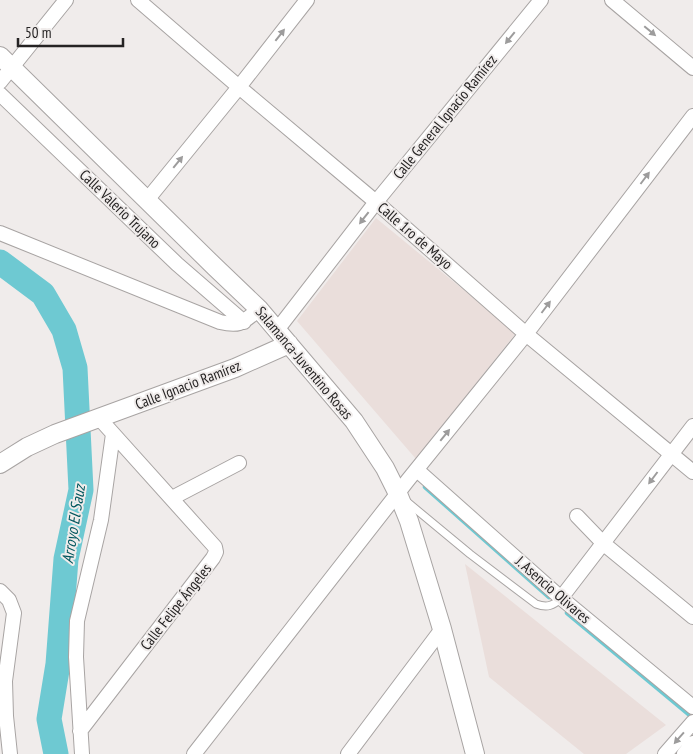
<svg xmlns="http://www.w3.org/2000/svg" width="693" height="754" viewBox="0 0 693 754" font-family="'PT Sans Narrow',sans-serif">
<rect width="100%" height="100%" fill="#f0eceb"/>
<path fill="#eadedb" d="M376,218L516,333L416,459L297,321Z
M465,564L666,725L626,754H584L489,677Z"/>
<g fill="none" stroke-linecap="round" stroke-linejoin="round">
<path stroke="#6ec9d2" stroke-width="4.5" d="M425,487L549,597
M567,613L692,717"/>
<path stroke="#6ec9d2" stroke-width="25" d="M0,262L43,294L64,330L75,368L81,490L66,559L58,664L49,719L56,754"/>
<g stroke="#a8a4a3" stroke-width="9">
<path id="service" d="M406,501L470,554L536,604C547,608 553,606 561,598"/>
</g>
<g stroke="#a8a4a3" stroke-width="16">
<path id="minor" d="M138,0L239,87L376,202L526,334L693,472
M612,0L693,68
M0,82L66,0
M0,94L177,264L244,322
M147,200L239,87L307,0
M0,233L220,322C241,327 243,322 259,309
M277,330L376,202L541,0
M417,470L561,598L693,707
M172,498L239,463
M577,516L604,544L693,617
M0,591L9,600L14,613L5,681L6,716L10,754
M561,598L693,426
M80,731L213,558L216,552L215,547L99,418
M82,754L76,657L77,621L101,520L113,434
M194,754L408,480L526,334L693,116
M348,754L442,629
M665,754L693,722
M684,754L693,743"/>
</g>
<g stroke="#a8a4a3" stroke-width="20">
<path id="tertiary" d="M0,56L215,267L259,309L354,421L385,468L398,494L409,521L442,629L475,754
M0,464L27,447L55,434L235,368L289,344"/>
</g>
<use href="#service" stroke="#fff" stroke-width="7"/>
<use href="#minor" stroke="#fff" stroke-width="14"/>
<use href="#tertiary" stroke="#fff" stroke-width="18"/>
</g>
<defs><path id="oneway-solid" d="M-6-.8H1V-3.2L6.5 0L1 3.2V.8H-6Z" transform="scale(1.25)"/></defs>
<g fill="#9d9c9c">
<use href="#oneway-solid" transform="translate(650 31) rotate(40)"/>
<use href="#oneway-solid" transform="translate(280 35) rotate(-52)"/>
<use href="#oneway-solid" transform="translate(510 38) rotate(129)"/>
<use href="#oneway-solid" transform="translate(178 162) rotate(-51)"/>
<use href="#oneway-solid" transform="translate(645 178) rotate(-53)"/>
<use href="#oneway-solid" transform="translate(364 218) rotate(128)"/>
<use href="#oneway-solid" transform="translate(546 307) rotate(-53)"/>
<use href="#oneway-solid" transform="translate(445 435) rotate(-51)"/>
<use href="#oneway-solid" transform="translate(653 478) rotate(127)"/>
<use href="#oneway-solid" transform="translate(679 738) rotate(131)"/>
</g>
<g text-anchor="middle" stroke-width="4" stroke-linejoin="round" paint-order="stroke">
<g font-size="15" fill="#252323" stroke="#f0eceb">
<text transform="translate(445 117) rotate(-51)" y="5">Calle General Ignacio Ramírez</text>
<text transform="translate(120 209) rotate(44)" y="5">Calle Valerio Trujano</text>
<text transform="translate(415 236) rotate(41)" y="5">Calle 1ro de Mayo</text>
<text transform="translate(304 363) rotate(50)" y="5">Salamanca-Juventino Rosas</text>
<text transform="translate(188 385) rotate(-21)" y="5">Calle Ignacio Ramírez</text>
<text transform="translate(553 590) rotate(41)" y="5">J. Asencio Olivares</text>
<text transform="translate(176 607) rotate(-52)" y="5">Calle Felipe Ángeles</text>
</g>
<g font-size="16" font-style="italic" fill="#00565d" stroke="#f0eceb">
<text transform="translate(73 524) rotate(-81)" y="6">Arroyo El Sauz</text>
</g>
</g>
<path d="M18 38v8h105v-8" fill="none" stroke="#252323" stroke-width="2.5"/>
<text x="25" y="38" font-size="15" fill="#252323" stroke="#f0eceb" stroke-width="4" paint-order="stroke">50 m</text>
</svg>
